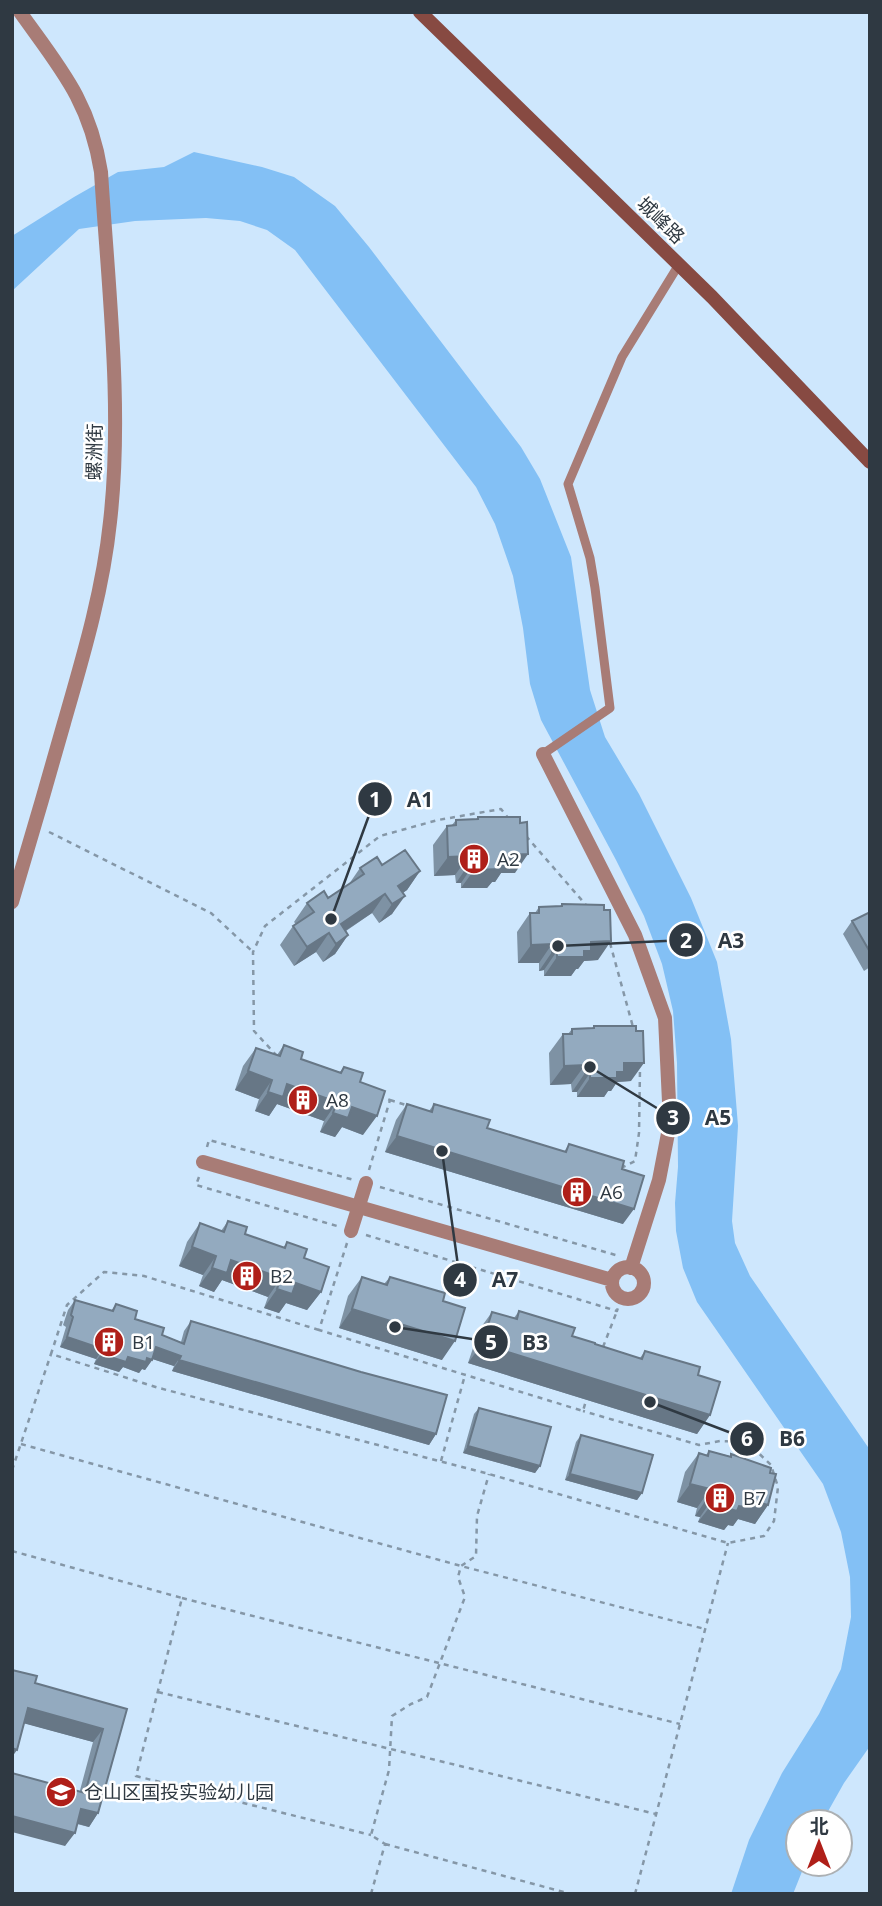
<svg xmlns="http://www.w3.org/2000/svg" width="882" height="1906" viewBox="0 0 882 1906" font-family="'Open Sans','Noto Sans SC',sans-serif">
<rect width="100%" height="100%" fill="#cee7fd"/>
<path fill="#83c0f5" d="M194,152L262,167L294,177L335,206L369,247L521,447L540,479L571,557L590,690L605,737L639,794L691,898L717,962L731,1039L738,1126L732,1221L735,1243L750,1276L870,1450V1746L844,1783L822,1822H798V1864H805L793,1894H731L749,1840L782,1773L819,1714L841,1669L851,1617L850,1577L841,1532L823,1484L697,1302L683,1268L676,1231L675,1203L678,1167L677,1063L673,1011L662,964L644,916L616,860L541,720L530,684L523,628L513,576L495,524L476,487L295,250L267,230L240,221L206,218L135,221L79,229L12,291V236L74,197L118,172L164,167Z"/>
<g fill="none" stroke-linecap="round" stroke-linejoin="round">
<path stroke="#8597a7" stroke-width="2.5" stroke-dasharray="5 5" stroke-linecap="butt" d="M49,832L211,913L253,952
M526,836L586,905
M610,943L633,1027
M277,1056L254,1031L253,952L265,926L380,836L438,820L501,809L509,819
M390,1100L409,1106
M207,1147L209,1140L354,1180
M621,1168L635,1161L639,1133L640,1068
M369,1170L390,1100L380,1096
M199,1177L196,1185L337,1226
M380,1187L619,1256
M366,1235L617,1311L621,1297
M347,1243L319,1330L583,1411L587,1397
M319,1330L144,1276L104,1272L67,1305L51,1354L159,1388L489,1474L728,1543L764,1536L774,1521L778,1487L771,1465L747,1442L720,1441L699,1445L583,1411
M603,1347L617,1311
M21,1444L461,1566L705,1629
M441,1461L465,1375
M12,1470L51,1354
M12,1551L182,1598L136,1776L371,1835
M182,1598L680,1724
M158,1692L656,1814
M385,1844L571,1894
M371,1894L385,1844L371,1835L389,1770L392,1716L411,1704L427,1697L465,1597L458,1577L461,1566L476,1556L477,1516L489,1474
M635,1894L728,1543"/>
<path stroke="#a87c76" stroke-width="9" d="M543,754L610,708L595,588L590,558L568,484L622,357L678,266"/>
<path stroke="#a87c76" stroke-width="14" d="M543,754L635,935L665,1018L670,1123L659,1180L631,1268
M203,1162L612,1280
M351,1231L366,1183
M612 1283a16 16 0 1 1 32 0a16 16 0 1 1-32 0Z"/>
<path stroke="#a87c76" stroke-width="14" d="M12,902C30,842 47,783 64,723C83,657 103,590 110,522C123,409 108,285 101,172C90,101 60,68 20,12"/>
<path stroke="#874a42" stroke-width="14" d="M420,12L712,297L870,462"/>
</g>
<path fill="#7e92a4" d="M478,817L515,873H501L495,882H492L487,888H461V883H456L455,875L434,876L433,845L447,826L452,825L456,820L476,819Z
M382,865L420,871L407,890L403,893L392,914L379,923L372,913L346,931L348,935L335,954L323,962L316,952L294,966L280,945L293,926L296,924L294,922L307,903L328,898L349,884L360,868Z
M562,904L598,960L584,961L578,969H576L571,976H544V970L539,971V963H518L517,932L530,913H535L539,907L560,906Z
M870,912V967L864,971L843,934L852,921Z
M594,1026L631,1081L617,1082L611,1091H608L604,1097H577V1092H572L571,1084L550,1085L549,1053L563,1034H568L572,1029L592,1028Z
M284,1045L301,1059L340,1072L344,1067L360,1082L363,1135L342,1127L335,1137L320,1132L324,1121L277,1104L269,1116L255,1111L259,1099L235,1090L243,1066L256,1048L277,1055Z
M407,1104L429,1111L434,1104L487,1128L564,1152L569,1144L622,1169L623,1224L385,1152L396,1120Z
M228,1221L245,1234L283,1248L287,1242L304,1258L321,1292L307,1310L286,1303L279,1313L264,1308L268,1297L222,1280L214,1292L199,1286L203,1275L179,1266L187,1242L200,1223L221,1231Z
M362,1277L384,1284L390,1277L443,1301L442,1360L339,1328L348,1296Z
M75,1300L111,1311L116,1304L135,1319L162,1335L181,1342L184,1331L191,1321L436,1434L429,1445L172,1371L174,1366L153,1359L145,1370L142,1369L139,1373L123,1367L119,1372L94,1364L96,1359L60,1347L66,1327L63,1325L68,1310Z
M519,1311L572,1336L595,1344L640,1358L645,1351L698,1375L710,1415L697,1434L468,1363L479,1330L492,1312L514,1318Z
M479,1408L540,1466L535,1473L463,1453L474,1414Z
M581,1435L642,1493L637,1500L565,1480L576,1442Z
M709,1451L730,1456L731,1454L770,1473L768,1505L755,1524L738,1519L733,1526L728,1525L724,1530L698,1522L700,1517L695,1516L697,1508L677,1502L685,1472L699,1453L706,1455Z
M35,1683L127,1709L98,1813L89,1827L77,1824L65,1846L93,1742L24,1723Z"/>
<path fill="#677786" d="M528,854L515,873H501L495,882H492L487,888H461L474,870L508,855Z
M469,856L455,875L434,876L448,857Z
M469,864H474L461,883H456Z
M420,871L407,890L390,901L398,886Z
M385,894L372,913L333,939L341,924Z
M405,896L392,914L379,923L392,904Z
M329,933L316,952L294,966L307,947Z
M348,935L335,954L323,962L336,944Z
M611,941L598,960L584,961L578,969H576L571,976H544L557,957L591,942Z
M552,944L539,963H518L531,945Z
M557,951L544,970L539,971L552,952Z
M624,1063H644L631,1081L617,1082L611,1091H608L604,1097H577L590,1078Z
M585,1065L571,1084L550,1085L564,1066Z
M248,1071L272,1080L259,1099L235,1090Z
M585,1073H590L577,1092H572Z
M287,1084L337,1102L324,1121L277,1104L269,1116L255,1111L268,1092Z
M352,1107L377,1116L363,1135L342,1127L335,1137L320,1132L333,1113Z
M397,1136L634,1209L623,1224L385,1152Z
M192,1247L216,1256L203,1275L179,1266Z
M231,1260L281,1278L268,1297L222,1280L214,1292L199,1286L212,1268Z
M296,1283L321,1292L307,1310L286,1303L279,1313L264,1308L277,1289Z
M352,1309L455,1341L442,1360L339,1328Z
M67,1337L103,1349L96,1359L60,1347Z
M482,1344L710,1415L697,1434L468,1363Z
M156,1347L181,1356L174,1366L149,1358Z
M101,1354L147,1358L152,1360L145,1370L142,1369L139,1373L123,1367L119,1372L94,1364Z
M179,1360L436,1434L429,1445L172,1371Z
M468,1446L540,1466L535,1473L463,1453Z
M570,1474L642,1493L637,1500L565,1480Z
M690,1484L710,1489L697,1508L677,1502Z
M708,1497L713,1498L700,1517L695,1516Z
M748,1499L768,1505L755,1524L738,1519L733,1526L728,1525L724,1530L698,1522L712,1504L739,1506Z
M28,1708L103,1729L93,1742L19,1722Z
M12,1748L17,1750L12,1757Z
M81,1809L98,1813L89,1827L72,1822Z
M12,1816L75,1833L65,1846L12,1832Z"/>
<path fill="#93aabf" stroke="#677786" stroke-width="2" d="M478,817H520V823L527,822L528,854L508,855V863H501V869L474,870V864H469V856L448,857L447,826L456,825V820L478,819Z
M405,850L420,871L398,886L405,896L392,904L385,894L341,924L348,935L336,944L329,933L307,947L293,926L314,912L307,903L324,891L328,898L364,874L360,868L377,857L382,865Z
M562,904L604,905V910H610L611,941L591,942V951H584V957H557V951L552,952V944L531,945L530,913H539V907L562,906Z
M870,912V952L852,921Z
M594,1026H636V1031H643L644,1063H624V1072H617V1078H590V1073H585V1065L564,1066L563,1034H572V1029L594,1028Z
M284,1045L303,1052L301,1059L341,1073L344,1067L363,1073L360,1082L385,1091L377,1116L352,1107L348,1118L333,1113L337,1102L287,1084L283,1097L268,1092L272,1080L248,1071L256,1048L280,1056Z
M407,1104L432,1112L434,1104L490,1120L487,1128L566,1152L569,1144L624,1161L622,1169L644,1176L634,1209L397,1136Z
M228,1221L247,1227L245,1234L285,1248L287,1242L307,1249L304,1258L329,1267L321,1292L296,1283L292,1294L277,1289L281,1278L231,1260L227,1273L212,1268L216,1256L192,1247L200,1223L224,1232Z
M362,1277L387,1285L390,1277L445,1293L443,1301L465,1308L455,1341L352,1309Z
M75,1300L113,1311L116,1304L137,1311L135,1319L164,1328L162,1335L184,1344L191,1321L361,1372L447,1395L436,1434L179,1360L181,1356L156,1347L152,1360L147,1358L146,1362L128,1357L126,1362L101,1354L103,1349L67,1337L73,1317L71,1315Z
M519,1311L575,1328L572,1336L595,1343V1344L642,1359L645,1351L700,1367L698,1375L720,1382L710,1415L482,1344L492,1312L517,1319Z
M479,1408L551,1427L540,1466L468,1446Z
M581,1435L653,1455L642,1493L570,1474Z
M709,1451L731,1457V1454L771,1468L770,1473L776,1474L768,1505L748,1499L746,1507L739,1506L737,1511L712,1504L713,1498L708,1497L710,1489L690,1484L699,1453L708,1456Z
M12,1670L37,1676L35,1683L127,1709L98,1813L81,1809L75,1833L12,1816V1773L85,1793L103,1729L28,1708L17,1750L12,1748Z"/>
<defs>
<g id="building-disc" transform="scale(1.575)"><circle r="9.5" fill="#af1f19" stroke="#fff"/><path d="M-4-6H4V6H1V3H-1V6H-4ZM-2.5-4.3h1.7v1.8h-1.7ZM.8-4.3h1.7v1.8H.8ZM-2.5-1h1.7V.8h-1.7ZM.8-1h1.7V.8H.8Z" fill="#fff"/></g>
<g id="school-disc" transform="scale(1.575)"><circle r="9.5" fill="#af1f19" stroke="#fff"/><path d="M0-5L7-2L0 1L-7-2ZM-4 1L0 2.5L4 1V4Q0 6-4 4Z" fill="#fff"/></g>
</defs>
<g fill-rule="evenodd">
<use href="#building-disc" x="474" y="859"/>
<use href="#building-disc" x="303" y="1100"/>
<use href="#building-disc" x="577" y="1192"/>
<use href="#building-disc" x="247" y="1276"/>
<use href="#building-disc" x="109" y="1342"/>
<use href="#building-disc" x="720" y="1498"/>
<use href="#school-disc" x="61" y="1792"/>
</g>
<g text-anchor="middle" stroke-width="5" stroke-linejoin="round" paint-order="stroke">
<g font-size="19" fill="#2f3942" stroke="#fff">
<text transform="translate(661 220) rotate(44)" y="7">城峰路</text>
<text transform="translate(94 452) rotate(-89)" y="7">螺洲街</text>
</g>
<g font-size="19" fill="#2f3942" stroke="#fff" text-anchor="start">
<text x="497" y="866">A2</text>
<text x="326" y="1107">A8</text>
<text x="600" y="1199">A6</text>
<text x="270" y="1283">B2</text>
<text x="132" y="1349">B1</text>
<text x="743" y="1505">B7</text>
<text x="84" y="1799">仓山区国投实验幼儿园</text>
</g>
</g>
<path fill="none" stroke="#2f3942" stroke-width="2.5" d="M331 919L375 799M558 946L686 940M590 1067L673 1118M442 1151L460 1280M395 1327L491 1342M650 1402L747 1439"/>
<g fill="#2f3942" stroke="#fff" stroke-width="2.5">
<circle cx="331" cy="919" r="7"/>
<circle cx="558" cy="946" r="7"/>
<circle cx="590" cy="1067" r="7"/>
<circle cx="442" cy="1151" r="7"/>
<circle cx="395" cy="1327" r="7"/>
<circle cx="650" cy="1402" r="7"/>
<circle cx="375" cy="799" r="18"/>
<circle cx="686" cy="940" r="18"/>
<circle cx="673" cy="1118" r="18"/>
<circle cx="460" cy="1280" r="18"/>
<circle cx="491" cy="1342" r="18"/>
<circle cx="747" cy="1439" r="18"/>
</g>
<g font-size="21" text-anchor="middle" font-weight="bold" fill="#fff">
<text x="375" y="807">1</text>
<text x="686" y="948">2</text>
<text x="673" y="1125">3</text>
<text x="460" y="1287">4</text>
<text x="491" y="1350">5</text>
<text x="747" y="1446">6</text>
</g>
<g font-size="21" text-anchor="middle" font-weight="bold" fill="#2f3942" stroke="#fff" stroke-width="5" stroke-linejoin="round" paint-order="stroke">
<text x="420" y="807">A1</text>
<text x="731" y="948">A3</text>
<text x="718" y="1125">A5</text>
<text x="505" y="1287">A7</text>
<text x="535" y="1350">B3</text>
<text x="792" y="1446">B6</text>
</g>
<rect width="882" height="1906" fill="none" stroke="#2f3942" stroke-width="28"/>
<g transform="translate(819 1843)"><circle r="33" fill="#ffffff" stroke="#acb0b3" stroke-width="2"/>
<path d="M0-5L12 26L0 18L-12 26Z" fill="#af1f19"/>
<text y="-10" font-size="19" font-weight="bold" text-anchor="middle" fill="#2f3942">北</text>
</g>
</svg>
